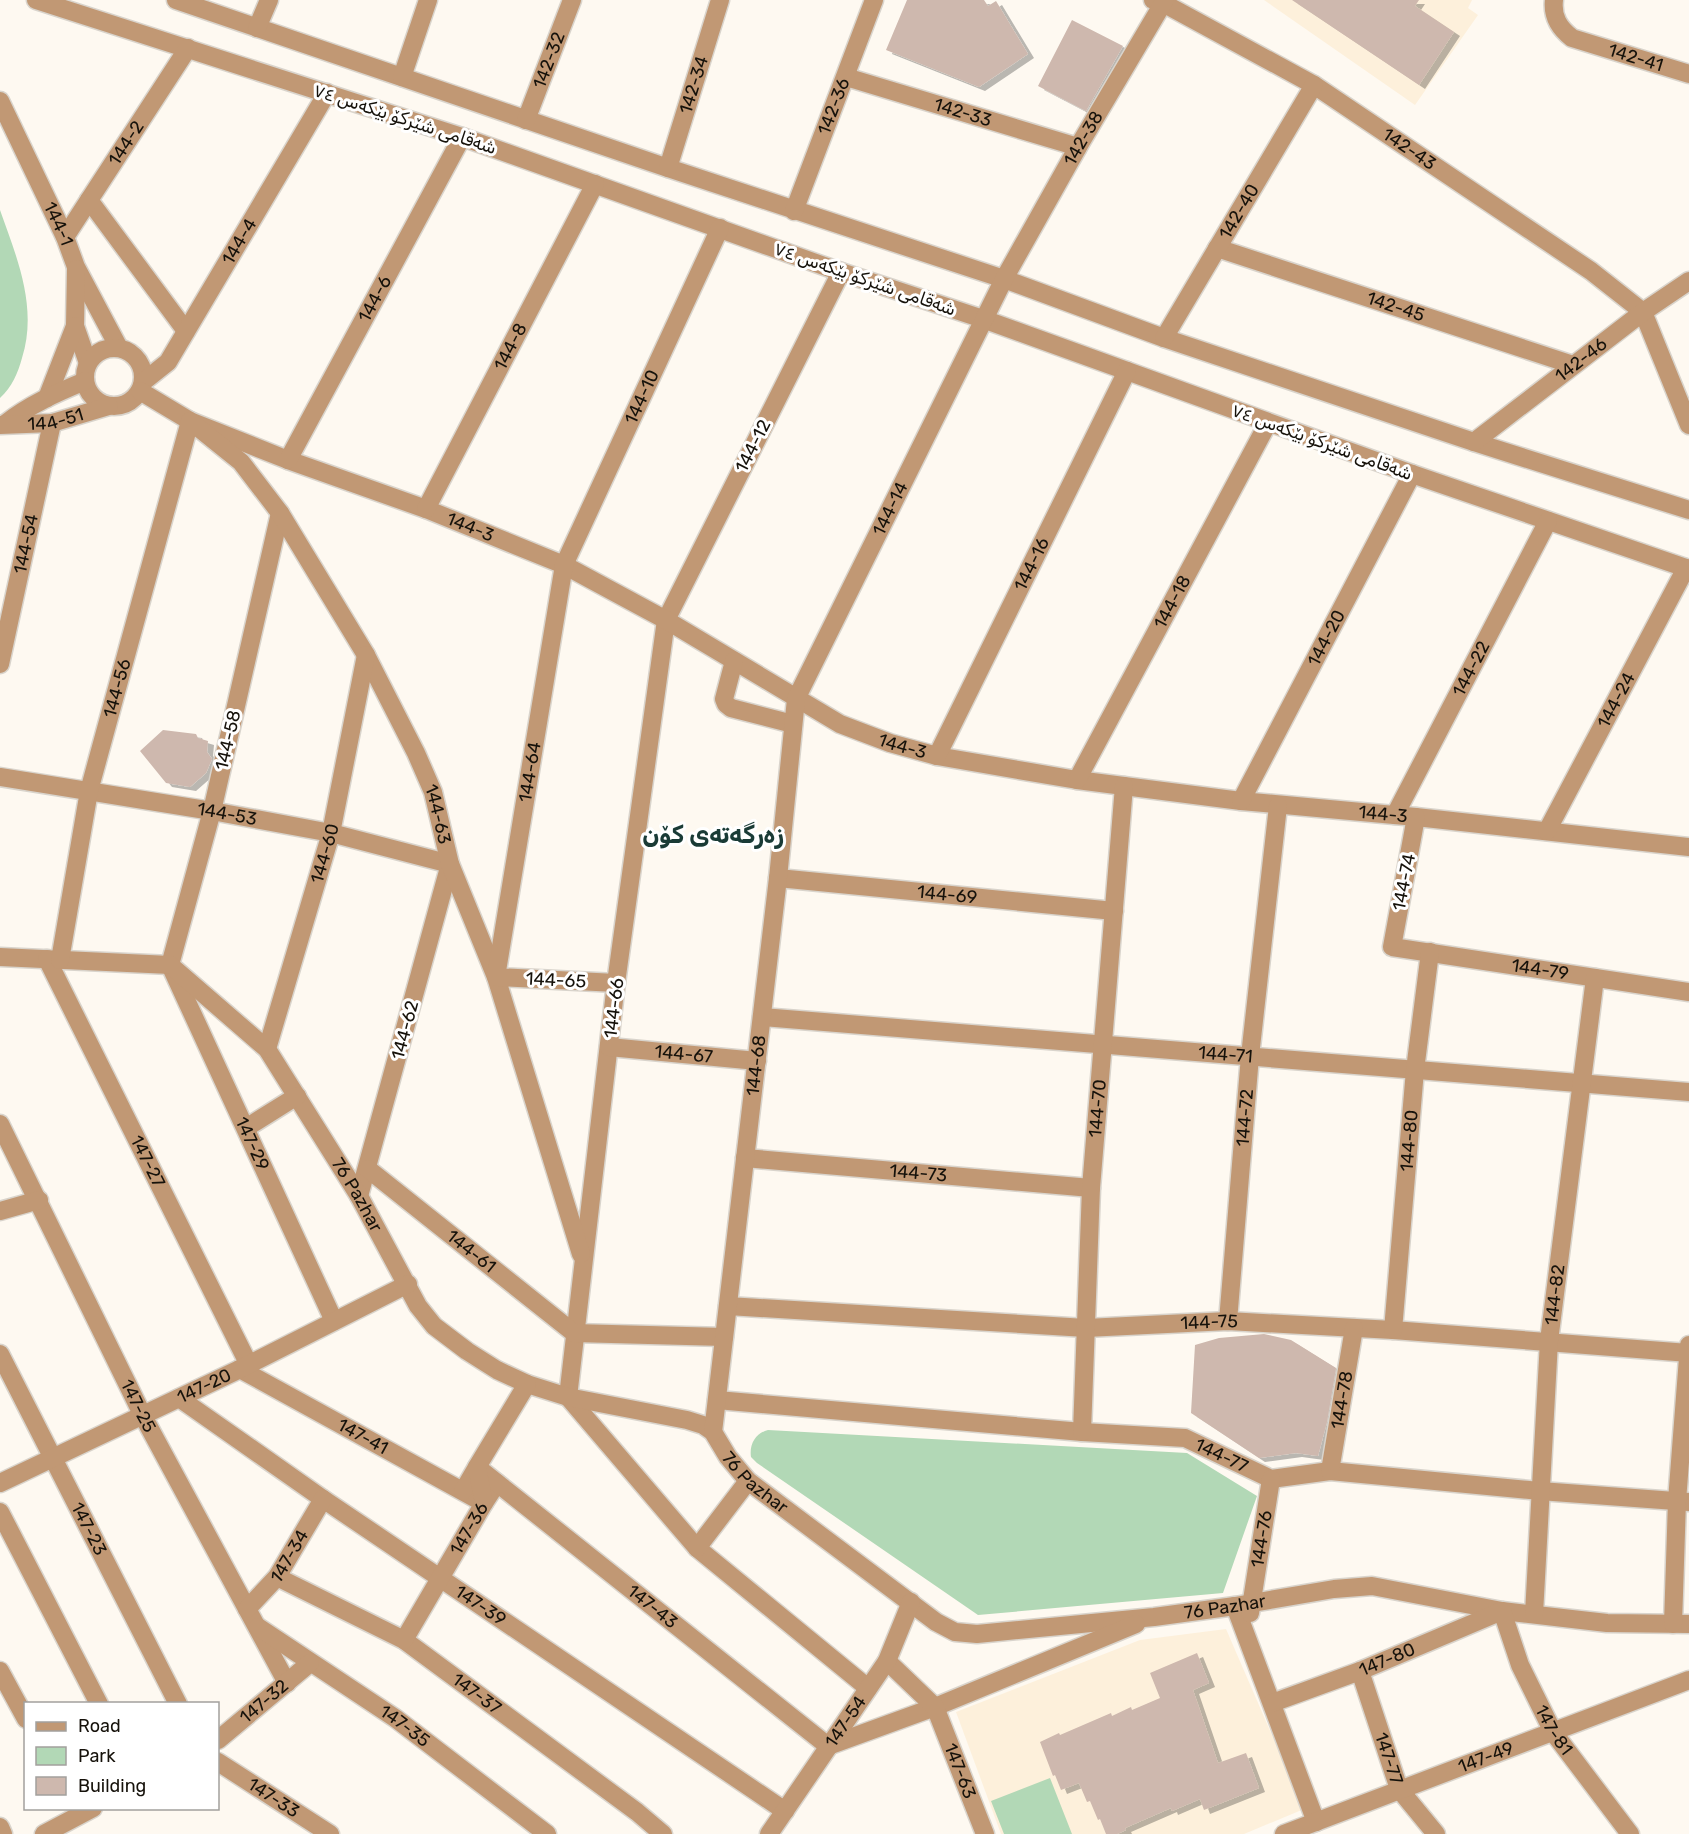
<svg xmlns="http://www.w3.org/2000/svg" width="1689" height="1834" viewBox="0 0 1689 1834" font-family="Rubik,'Noto Sans Arabic',sans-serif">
<defs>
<filter id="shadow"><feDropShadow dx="6" dy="4" stdDeviation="0" flood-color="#0004"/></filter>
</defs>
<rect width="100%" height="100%" fill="#fef9f1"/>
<path fill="#fdf0db" d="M1264,0H1472L1468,8L1478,15L1415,105Z
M1226,1629L1304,1809L1244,1834H1001L956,1712L1140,1640Z"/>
<path fill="#b2d8b6" d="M0,210C17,258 38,307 22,358C18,373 12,387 0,398Z
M768,1430L1187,1453L1257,1496L1223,1593L978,1615L757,1463L751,1457C749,1444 756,1433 768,1430Z
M1050,1778L1072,1834H1004L991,1801Z"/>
<path fill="#ceb8ae" filter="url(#shadow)" d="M907,0H984L988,6L996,1L1028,54L979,87L886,50Z
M1292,0H1419L1415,6L1454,32L1419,85Z
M1072,20L1123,46L1086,111L1038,86Z
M163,730L196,734L198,738L208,741L207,752L212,759L206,773L190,787L166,783L140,751Z
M1264,1334L1291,1340L1336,1368L1327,1422L1318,1456L1296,1453L1259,1458L1191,1413L1195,1345L1219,1338Z
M1197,1653L1209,1683L1193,1690L1218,1763L1246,1753L1259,1788L1204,1810L1200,1799L1172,1811L1171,1808L1125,1828L1126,1830L1117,1834H1106L1100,1819L1098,1820L1090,1801L1087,1802L1079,1783L1061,1790L1055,1775L1053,1776L1040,1742L1059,1733L1060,1735L1111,1713L1112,1716L1131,1707L1132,1710L1160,1698L1150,1673Z"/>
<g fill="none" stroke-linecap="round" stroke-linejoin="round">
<g stroke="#d9d4cc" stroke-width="21">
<g id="minor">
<path d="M36,0L462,137L841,272L983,319L1412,474L1689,569"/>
<path d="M176,0L668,168L1004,279L1164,338L1474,442L1689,510"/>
<path id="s1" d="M1153,0L1163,3L1314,85L1591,271L1643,312L1689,425"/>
<path id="s2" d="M1554,0C1552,17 1559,28 1572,38L1689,74"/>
<path d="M257,28L269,0"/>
<path d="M402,77L428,0"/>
<path id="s3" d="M846,77L1078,147"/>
<path id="s4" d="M0,101L65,237L76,267L119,348"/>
<path id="s5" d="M526,120L572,0"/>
<path id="s6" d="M668,168L720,0"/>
<path d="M89,200L186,331"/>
<path id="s7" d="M794,211L874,0"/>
<path id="s8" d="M65,237L188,48"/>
<path id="s9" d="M1217,248L1573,365"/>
<path d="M76,269L75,326L88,363"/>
<path d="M841,272L666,620L616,983L568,1397L697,1548L868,1688"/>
<path id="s10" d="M1164,338L1314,85"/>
<circle cx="114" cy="377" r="29"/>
<path id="s11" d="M143,382L168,362L327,93"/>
<path id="s12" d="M140,391L190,421L288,460L426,509L564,565L666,620L840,724L890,743L937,756L1077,780L1241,801L1416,817L1689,847"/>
<path d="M47,398L75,326"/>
<path d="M5,424C29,405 56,393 85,381"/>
<path id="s13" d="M0,425L52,423L109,406"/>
<path id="s14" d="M1474,442L1643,312L1689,281"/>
<path id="s15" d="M288,460L462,137"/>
<path id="s16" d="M426,509L595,184"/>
<path id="s17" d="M280,513L212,811L170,965L334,1321"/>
<path d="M734,661L724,699L726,704L731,708L793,724"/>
<path id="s18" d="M0,664L52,423"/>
<path id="s19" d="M937,756L1127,371"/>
<path id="s20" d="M0,777L212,811L331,833L450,864L359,1196"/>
<path id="s21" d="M1077,780L1268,423"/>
<path id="s22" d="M1241,801L1412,474"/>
<path id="s23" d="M1395,815L1548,521"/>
<path id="s24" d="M1416,817L1392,947L1689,992"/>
<path id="s25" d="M1547,831L1686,568"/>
<path id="s26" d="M778,878L1114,911"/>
<path id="s27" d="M0,957L170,965L267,1049L359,1196L418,1306L434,1326L467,1351L497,1370L527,1384L568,1397L687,1420L703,1425L713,1432L728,1457L748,1481L936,1622L955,1632L977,1634L1154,1617L1235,1606L1334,1589L1372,1586L1502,1611L1607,1623L1689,1624"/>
<path id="s28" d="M47,959L249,1365"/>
<path id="s29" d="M60,960L89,791L190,421L241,462L280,513L366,655L416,753L433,792L450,864L496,977L581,1254"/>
<path id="s30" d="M616,983L496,977L564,565L720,228"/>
<path id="s31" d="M762,1017L1689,1092"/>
<path id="s32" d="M609,1047L757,1061"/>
<path id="s33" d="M267,1049L331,833L366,655"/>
<path id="s34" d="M0,1124L143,1416L287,1683"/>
<path d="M246,1128L297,1096"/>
<path id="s35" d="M745,1158L1091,1188"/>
<path id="s36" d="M368,1169L574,1333L724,1337"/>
<path d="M0,1211L39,1200"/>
<path id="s37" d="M728,1306L1086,1328L1228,1321L1393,1330L1689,1353"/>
<path id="s38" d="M1228,1321L1250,1056L1278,806"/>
<path id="s39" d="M1393,1330L1415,1070L1430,952"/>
<path id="s40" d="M0,1354L178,1704"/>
<path id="s41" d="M240,1369L484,1503L497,1483"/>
<path id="s42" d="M179,1398L323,1499L785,1811"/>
<path id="s43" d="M717,1400L1082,1432L1185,1438L1271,1479L1330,1471L1540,1491L1689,1502"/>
<path id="s44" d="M713,1432L778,878L796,699L1004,279L1078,147L1165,0"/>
<path id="s45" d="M1082,1432L1091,1188L1124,786"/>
<path id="s46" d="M1330,1471L1354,1328"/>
<path id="s47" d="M0,1483L240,1369L408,1284"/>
<path id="s48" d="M463,1491L477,1467L828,1746L935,1707L1136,1624"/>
<path d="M0,1512L99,1704"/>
<path d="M697,1548L748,1481"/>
<path id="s49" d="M277,1577L404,1640L637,1812L663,1834"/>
<path d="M1235,1606L1316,1822"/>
<path id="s50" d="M247,1609L277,1577L323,1499"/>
<path id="s51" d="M1250,1613L1271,1479"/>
<path id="s52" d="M1534,1614L1549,1341L1595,978"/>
<path d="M1673,1624L1677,1501L1689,1345"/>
<path id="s53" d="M258,1627L395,1718L547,1834"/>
<path id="s54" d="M404,1640L484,1503L477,1467L527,1384"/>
<path id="s55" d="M887,1661L935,1707L985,1834"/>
<path d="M0,1671L26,1719"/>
<path id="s56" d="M1360,1671L1399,1789L1436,1834"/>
<path id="s57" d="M1272,1703L1360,1671L1502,1611L1520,1665L1553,1732L1630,1834"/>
<path id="s58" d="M218,1740L310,1663"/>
<path id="s59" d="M218,1762L330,1834"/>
<path d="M0,1827L3,1834"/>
<path d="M44,1834L93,1808"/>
<path id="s60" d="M769,1834L887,1661L911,1602"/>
<path id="s61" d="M1284,1834L1689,1680"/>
</g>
</g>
<use href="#minor" stroke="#c19874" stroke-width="18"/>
</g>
<g text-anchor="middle" stroke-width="6" stroke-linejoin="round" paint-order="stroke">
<g font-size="18" fill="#16120b" stroke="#fff">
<text dy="6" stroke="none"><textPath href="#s2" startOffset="111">142-41</textPath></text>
<text dy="6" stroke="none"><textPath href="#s5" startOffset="64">142-32</textPath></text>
<text dy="6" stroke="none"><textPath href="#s6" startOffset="87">142-34</textPath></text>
<text dy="6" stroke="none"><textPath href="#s7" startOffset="112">142-36</textPath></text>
<text dy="6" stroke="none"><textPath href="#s3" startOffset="122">142-33</textPath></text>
<text transform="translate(405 119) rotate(18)" y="6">شەقامی شێرکۆ بێکەس ٧٤</text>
<text dy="6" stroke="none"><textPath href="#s44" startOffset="1368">142-38</textPath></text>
<text dy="6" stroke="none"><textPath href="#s8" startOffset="112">144-2</textPath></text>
<text dy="6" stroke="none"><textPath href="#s1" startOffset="297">142-43</textPath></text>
<text dy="6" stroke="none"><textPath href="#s10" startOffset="147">142-40</textPath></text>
<text dy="6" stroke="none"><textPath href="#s4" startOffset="136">144-1</textPath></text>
<text dy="6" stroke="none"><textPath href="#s11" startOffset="172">144-4</textPath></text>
<text transform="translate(865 279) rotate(19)" y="6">شەقامی شێرکۆ بێکەس ٧٤</text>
<text dy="6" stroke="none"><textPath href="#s15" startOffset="183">144-6</textPath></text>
<text dy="6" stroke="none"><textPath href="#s9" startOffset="188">142-45</textPath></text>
<text dy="6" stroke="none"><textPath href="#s16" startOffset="183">144-8</textPath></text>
<text dy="6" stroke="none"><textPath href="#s14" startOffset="135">142-46</textPath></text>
<text dy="6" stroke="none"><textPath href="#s30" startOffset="723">144-10</textPath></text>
<text dy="6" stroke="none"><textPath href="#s13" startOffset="56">144-51</textPath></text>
<text transform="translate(1322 442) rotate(20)" y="6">شەقامی شێرکۆ بێکەس ٧٤</text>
<text transform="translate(753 446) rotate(-63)" y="6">144-12</text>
<text dy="6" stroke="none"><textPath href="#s44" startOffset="950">144-14</textPath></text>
<text dy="6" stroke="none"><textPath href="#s12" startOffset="358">144-3</textPath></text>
<text dy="6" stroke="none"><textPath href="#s18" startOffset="123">144-54</textPath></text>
<text dy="6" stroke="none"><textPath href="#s19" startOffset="214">144-16</textPath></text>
<text dy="6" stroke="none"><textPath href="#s21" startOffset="202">144-18</textPath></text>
<text dy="6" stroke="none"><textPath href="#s22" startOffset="184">144-20</textPath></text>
<text dy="6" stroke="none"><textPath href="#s23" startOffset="165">144-22</textPath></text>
<text dy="6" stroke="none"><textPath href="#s29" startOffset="278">144-56</textPath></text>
<text dy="6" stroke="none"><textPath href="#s25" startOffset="148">144-24</textPath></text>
<text transform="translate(228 740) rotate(-77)" y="6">144-58</text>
<text dy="6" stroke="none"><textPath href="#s12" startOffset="844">144-3</textPath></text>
<text dy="6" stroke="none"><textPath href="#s30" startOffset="328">144-64</textPath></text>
<text dy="6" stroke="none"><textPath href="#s20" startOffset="230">144-53</textPath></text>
<text dy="6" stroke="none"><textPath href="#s29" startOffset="1026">144-63</textPath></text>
<text dy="6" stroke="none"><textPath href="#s12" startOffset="1330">144-3</textPath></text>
<text dy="6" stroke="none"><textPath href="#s33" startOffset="204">144-60</textPath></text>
<text transform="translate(1404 882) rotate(-79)" y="6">144-74</text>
<text dy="6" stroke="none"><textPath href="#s26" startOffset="170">144-69</textPath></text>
<text dy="6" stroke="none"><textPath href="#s24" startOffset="282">144-79</textPath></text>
<text transform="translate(556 980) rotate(3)" y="6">144-65</text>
<text transform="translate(614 1008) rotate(-83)" y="6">144-66</text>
<text transform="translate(405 1030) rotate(-75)" y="6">144-62</text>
<text dy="6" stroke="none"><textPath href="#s32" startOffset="75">144-67</textPath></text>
<text dy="6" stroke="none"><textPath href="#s31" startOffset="465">144-71</textPath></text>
<text dy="6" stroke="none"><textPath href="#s44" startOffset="369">144-68</textPath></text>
<text dy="6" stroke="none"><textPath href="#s45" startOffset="324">144-70</textPath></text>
<text dy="6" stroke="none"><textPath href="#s38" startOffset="204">144-72</textPath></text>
<text dy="6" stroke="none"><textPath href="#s39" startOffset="190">144-80</textPath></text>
<text dy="6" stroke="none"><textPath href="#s17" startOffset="662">147-29</textPath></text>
<text dy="6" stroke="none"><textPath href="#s28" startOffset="226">147-27</textPath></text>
<text dy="6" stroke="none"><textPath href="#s35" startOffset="174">144-73</textPath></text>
<text dy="6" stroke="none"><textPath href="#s27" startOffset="470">76 Pazhar</textPath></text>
<text dy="6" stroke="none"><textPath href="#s36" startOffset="132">144-61</textPath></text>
<text dy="6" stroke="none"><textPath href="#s52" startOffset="320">144-82</textPath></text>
<text dy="6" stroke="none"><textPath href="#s37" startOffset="482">144-75</textPath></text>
<text dy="6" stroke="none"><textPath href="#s47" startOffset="226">147-20</textPath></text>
<text dy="6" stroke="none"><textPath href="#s46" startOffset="72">144-78</textPath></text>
<text dy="6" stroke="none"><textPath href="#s34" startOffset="314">147-25</textPath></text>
<text dy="6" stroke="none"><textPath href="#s41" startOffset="140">147-41</textPath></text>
<text dy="6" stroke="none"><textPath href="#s43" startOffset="510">144-77</textPath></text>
<text dy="6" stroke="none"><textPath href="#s27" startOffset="992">76 Pazhar</textPath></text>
<text dy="6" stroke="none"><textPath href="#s40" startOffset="196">147-23</textPath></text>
<text dy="6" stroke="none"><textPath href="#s54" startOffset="129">147-36</textPath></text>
<text dy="6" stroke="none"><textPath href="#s51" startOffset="75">144-76</textPath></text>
<text dy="6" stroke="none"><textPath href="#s50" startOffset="68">147-34</textPath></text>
<text dy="6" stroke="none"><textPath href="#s42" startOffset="366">147-39</textPath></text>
<text dy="6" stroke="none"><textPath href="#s48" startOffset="252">147-43</textPath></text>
<text dy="6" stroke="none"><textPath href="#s27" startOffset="1514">76 Pazhar</textPath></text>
<text dy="6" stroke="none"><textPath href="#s57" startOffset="123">147-80</textPath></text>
<text dy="6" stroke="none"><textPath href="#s49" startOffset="232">147-37</textPath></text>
<text dy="6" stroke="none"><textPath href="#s58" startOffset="60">147-32</textPath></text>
<text dy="6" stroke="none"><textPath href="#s60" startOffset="136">147-54</textPath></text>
<text dy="6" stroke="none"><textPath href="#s53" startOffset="177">147-35</textPath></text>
<text dy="6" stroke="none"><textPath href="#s57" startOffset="378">147-81</textPath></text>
<text dy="6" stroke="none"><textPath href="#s61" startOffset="216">147-49</textPath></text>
<text dy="6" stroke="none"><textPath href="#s56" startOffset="92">147-77</textPath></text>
<text dy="6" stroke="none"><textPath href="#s55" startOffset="135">147-63</textPath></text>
<text dy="6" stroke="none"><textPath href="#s59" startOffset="66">147-33</textPath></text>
</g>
<g font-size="24" font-weight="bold" fill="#1a3b36" stroke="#fff">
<text x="713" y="843">زەرگەتەی کۆن</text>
</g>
</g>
<rect x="24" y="1702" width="195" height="108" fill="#ffffff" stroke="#a2a09d" stroke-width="1.5"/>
<rect x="36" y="1722" width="30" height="9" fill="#c19874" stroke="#a2a09d" stroke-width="1.5"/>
<text x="78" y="1732" font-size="18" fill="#16120b">Road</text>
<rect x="36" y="1747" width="30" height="18" fill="#b2d8b6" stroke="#a2a09d" stroke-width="1.5"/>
<text x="78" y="1762" font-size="18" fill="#16120b">Park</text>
<rect x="36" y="1777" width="30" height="18" fill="#ceb8ae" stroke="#a2a09d" stroke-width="1.5"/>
<text x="78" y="1792" font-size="18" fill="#16120b">Building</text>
</svg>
